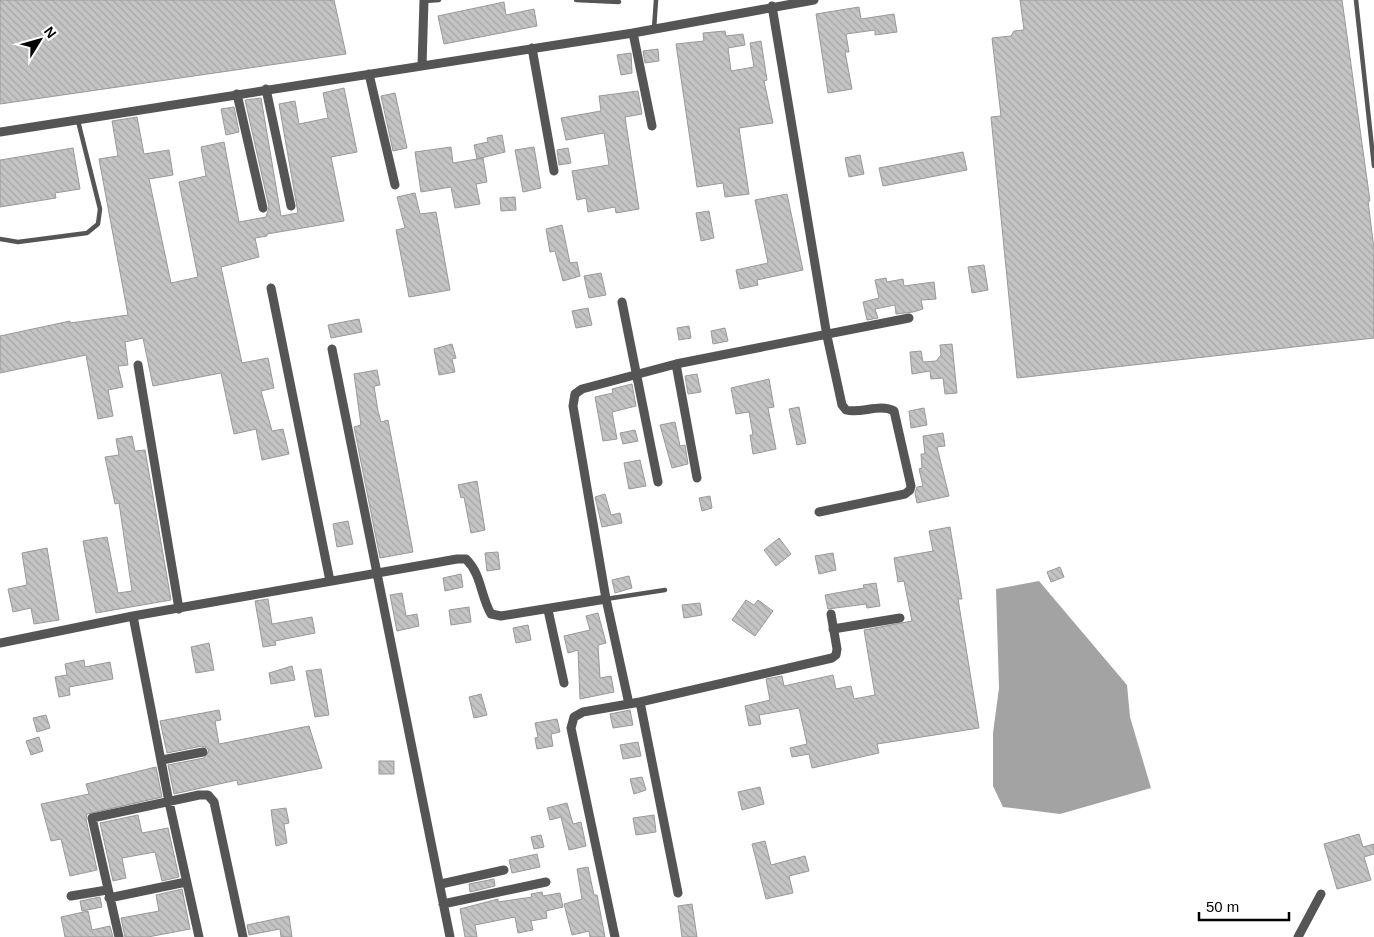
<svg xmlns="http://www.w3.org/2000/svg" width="1374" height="937" viewBox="0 0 1374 937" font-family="Arial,sans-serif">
<defs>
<pattern id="building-back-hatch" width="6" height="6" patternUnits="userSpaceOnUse" patternTransform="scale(1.25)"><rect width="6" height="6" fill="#c4c4c4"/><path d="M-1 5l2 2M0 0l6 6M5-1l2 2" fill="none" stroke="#a7a7a7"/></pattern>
</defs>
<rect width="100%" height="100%" fill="#fff"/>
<path fill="#a3a3a3" d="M1039,581L1127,685L1130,717L1151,788L1060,814L1003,807L993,786V733L999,688L996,589Z"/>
<path fill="url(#building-back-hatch)" stroke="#999" d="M0,0H334L346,54L0,104Z
M1020,0H1342L1370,201H1368L1374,249V338L1017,378L991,117L1001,116L992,38L1011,36L1014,31L1024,30Z
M504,2L506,15L534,9L537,26L444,44L438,16Z
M859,7L861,19L894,14L897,32L875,35V30L846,34L849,52H845L852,89L828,93L816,14Z
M725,31L726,36L743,34L745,45L728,48L731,71L754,67L750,43L761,41L767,80L764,81L773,123L739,128L749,194L725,197L723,183L697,187L676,44L704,41L703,33Z
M658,49L659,61L645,63L643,51Z
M631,53L632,73L621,75L617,55Z
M344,88L357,152L331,157L344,221L267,234V236L255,238L259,257L221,267L242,363L268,358L274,388L261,391L272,431L283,429L289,454L262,460L256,429L234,434L221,373L153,386L143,338L125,342L128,365L118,366L123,387L108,390L113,416L98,419L86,355L0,373V336L70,321V323L128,315L99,159L118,156L112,121L137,117L144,154L169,150L173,175L149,179L171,283L198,277L179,182L206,176L201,147L224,142L239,222L266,217L269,207L245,100L261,98L281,216L298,213L279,104L295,101L299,124L328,118L323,93Z
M638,91L642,114L625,117L639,209L616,213L615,207L588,212L586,198L577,200L572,171L609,165L604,133L566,140L561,118L601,111L599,96Z
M395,93L407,148L393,151L381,96Z
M234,107L239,132L226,135L221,109Z
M502,135L505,152L477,159L474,145L488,142L487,138Z
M451,147L453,163L483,158L487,182L476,184L480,204L455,208L451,187L421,192L415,152Z
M534,147L541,188L523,192L515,150Z
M73,148L80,189L55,193L56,198L0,207V160Z
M568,148L571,163L559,165L557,150Z
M963,152L967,170L883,186L879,168Z
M860,155L864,174L849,177L845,158Z
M415,193L420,214L436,212L450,290L409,297L396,230L405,228L397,197Z
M787,194L803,270L757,280L758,285L740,289L736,270L768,263L755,200Z
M515,197L516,210L501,211L500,198Z
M709,211L714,238L701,241L696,213Z
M562,225L570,263L577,262L580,276L563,281L555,251L550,252L546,229Z
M984,265L988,290L972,293L968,267Z
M601,273L606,295L589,298L584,276Z
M886,278L887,282L903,279L904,286L934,282L936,299L921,300L923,309L913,312L896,314L895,305L875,309L878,318L867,320L863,302L879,298L875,280Z
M588,308L592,325L576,328L572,311Z
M359,319L362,332L331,338L328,325Z
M689,326L691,338L679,340L677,328Z
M725,328L728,341L713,344L711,331Z
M452,344L456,358L452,359L455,372L439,375L434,349Z
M952,344L957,393L945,394L943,378L931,379L930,371L912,374L910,352L921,351L923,362L936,361L941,355L940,345Z
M377,370L380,385L374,386L378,411L381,422L388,420L413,552L380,558L354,427L361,425L354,374Z
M697,374L701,392L688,394L685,376Z
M769,379L774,407L768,408L776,449L753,454L750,435H753L749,412L736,414L731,388Z
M632,384L636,406L612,412L617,439L603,441L595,397L613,393L612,389Z
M799,407L806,443L797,445L789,409Z
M924,408L927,425L911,428L909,411Z
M675,422L680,446L685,445L688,464L672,468L660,425Z
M635,430L638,441L623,444L620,433Z
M943,433L945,446L937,447L949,496L917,503L915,493L917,487L923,486L919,469L922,468L921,454H925L923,436Z
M132,436L135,451L145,450L171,600L96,613L83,541L107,537L118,593L132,591L119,503L115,504L105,457L119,455L116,439Z
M640,460L646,486L629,489L624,463Z
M477,481L485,530L471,533L464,497L461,498L458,485Z
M605,494L611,515L620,513L622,523L602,527L595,497Z
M710,496L712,508L702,511L699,498Z
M348,521L353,544L337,547L333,524Z
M950,527L962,599H958L979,728L877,744L879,753L812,768L809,754L792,757L790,748L807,744L799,708L759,715L761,724L749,726L745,706L770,700L766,679L782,676L784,686L833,675L836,689L851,686L854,699L875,695L864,630L912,621L904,581L898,582L894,558L933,551L929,531Z
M779,538L791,554L776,566L764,550Z
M47,548L59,620L34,624L31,608L13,612L8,589L27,585L22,553Z
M498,552L500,569L487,571L485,553Z
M833,553L836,570L819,574L815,556Z
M1060,567L1064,577L1051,582L1047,572Z
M461,574L463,587L445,591L443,578Z
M629,576L632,588L615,593L612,580Z
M876,583L880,606L867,608L866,604L828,609L825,595L864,588L863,585Z
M402,593L406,616L417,614L419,626L397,631L390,595Z
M268,599L272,624L312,617L315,633L275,641L276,645L263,647L255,601Z
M746,600L754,605L758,600L773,611L755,636L732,620Z
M700,603L702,615L684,618L682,605Z
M469,607L471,622L451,625L449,610Z
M598,613L606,643L598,645L600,678L611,676L614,692L580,699L578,650L568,653L564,636L590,630L586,616Z
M528,625L531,640L516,643L513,628Z
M209,643L214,670L196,673L191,647Z
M84,660L85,667L110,662L113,679L69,687L70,695L59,697L55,677L67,675L65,664Z
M292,666L295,680L271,684L269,673Z
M321,669L329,715L315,717L306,671Z
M481,694L487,715L474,718L469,697Z
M219,710L221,720L215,721L219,744L309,726L322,768L238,785L237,780L174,794L168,765L204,758L209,751L207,748L202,746L167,753L160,721Z
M630,710L633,725L613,728L610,714Z
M46,715L50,728L37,732L33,718Z
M557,719L560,732L551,734L553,746L537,749L535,738L538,737L535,723Z
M39,737L43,751L31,755L26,741Z
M638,742L641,756L623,759L620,745Z
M379,761H394V774H379Z
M156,767L162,797L87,814L86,819L97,870L70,876L61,839L51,841L41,804L89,794L86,784Z
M642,777L646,790L634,794L630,779Z
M760,787L764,804L742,810L738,792Z
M567,803L573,824L581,822L586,846L569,850L561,817L550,820L547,808Z
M286,808L289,823L284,824L287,843L276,846L271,810Z
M138,815L142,833L168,828L179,877L162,881L155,852L122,858L126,878L113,881L100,823Z
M654,815L656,832L636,835L633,818Z
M1359,834L1363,847L1374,844V854L1364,857L1371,880L1337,889L1324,844Z
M541,835L544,847L534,849L531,837Z
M765,841L771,865L805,856L809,871L789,876L793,893L766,899L752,844Z
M537,854L540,867L512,873L509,860Z
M588,867L594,895H597L605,937H590L589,931L572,935L564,904L582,899L577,869Z
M494,879L495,886L470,892L469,884Z
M182,889L190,929L148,937H125L121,918L159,911L156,895Z
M542,892L543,896L560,893L563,907L546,911L547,918L531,921L533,930L518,933L515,917L475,925L477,937H465L460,909L498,899V902L532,897L531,894Z
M100,897L102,907L82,911L80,901Z
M692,904L697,937H682L678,906Z
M88,911L92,930L110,926L113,937H65L61,917Z
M289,916L292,937H281L280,929L249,935L247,925Z"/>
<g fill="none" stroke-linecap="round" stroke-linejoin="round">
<path stroke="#555" stroke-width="4.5" d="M576,0L619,2
M1356,0L1374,166
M424,1L439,0
M654,29L656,0
M0,239L18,242L87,233L98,224L100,209L78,121
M606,599L665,590"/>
<path stroke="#555" stroke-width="9" d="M772,6L827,336L842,405L846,410C861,414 880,403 894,411L911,486L910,490L905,494L819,512
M633,33L652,126
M532,48L554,171
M422,66L424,0
M369,74L395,185
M266,89L291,206
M237,94L263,208
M0,132L633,33L814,0
M271,288L330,581
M622,302L658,482
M332,349L450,937
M676,364L697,478
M138,365L179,609
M548,610L564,683
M133,616L169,802L199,937
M833,629L900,618
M0,643L133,616L457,559H466C482,575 480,595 491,614L501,616L606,599
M640,702L678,893
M629,704L606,599L573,406L575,394L582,389L676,364L909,318
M162,760L203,752
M441,884L504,870
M71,896L107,890
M109,898L186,882
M443,904L546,882
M119,937L92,818L199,795H208L214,802L243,937
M615,937L571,728L574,717L583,712L640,702L832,658L836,655L837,649L831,614
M1298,937L1321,894"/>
</g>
<g transform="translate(40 40) rotate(53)" stroke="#ffffff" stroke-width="4" paint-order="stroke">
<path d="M0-4L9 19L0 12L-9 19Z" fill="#000000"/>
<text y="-8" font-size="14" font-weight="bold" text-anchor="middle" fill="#000000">N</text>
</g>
<path d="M1199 912v8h90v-8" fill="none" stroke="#000000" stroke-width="2.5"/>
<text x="1206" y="912" font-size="15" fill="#000000" stroke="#ffffff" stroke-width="4" paint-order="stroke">50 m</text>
</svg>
